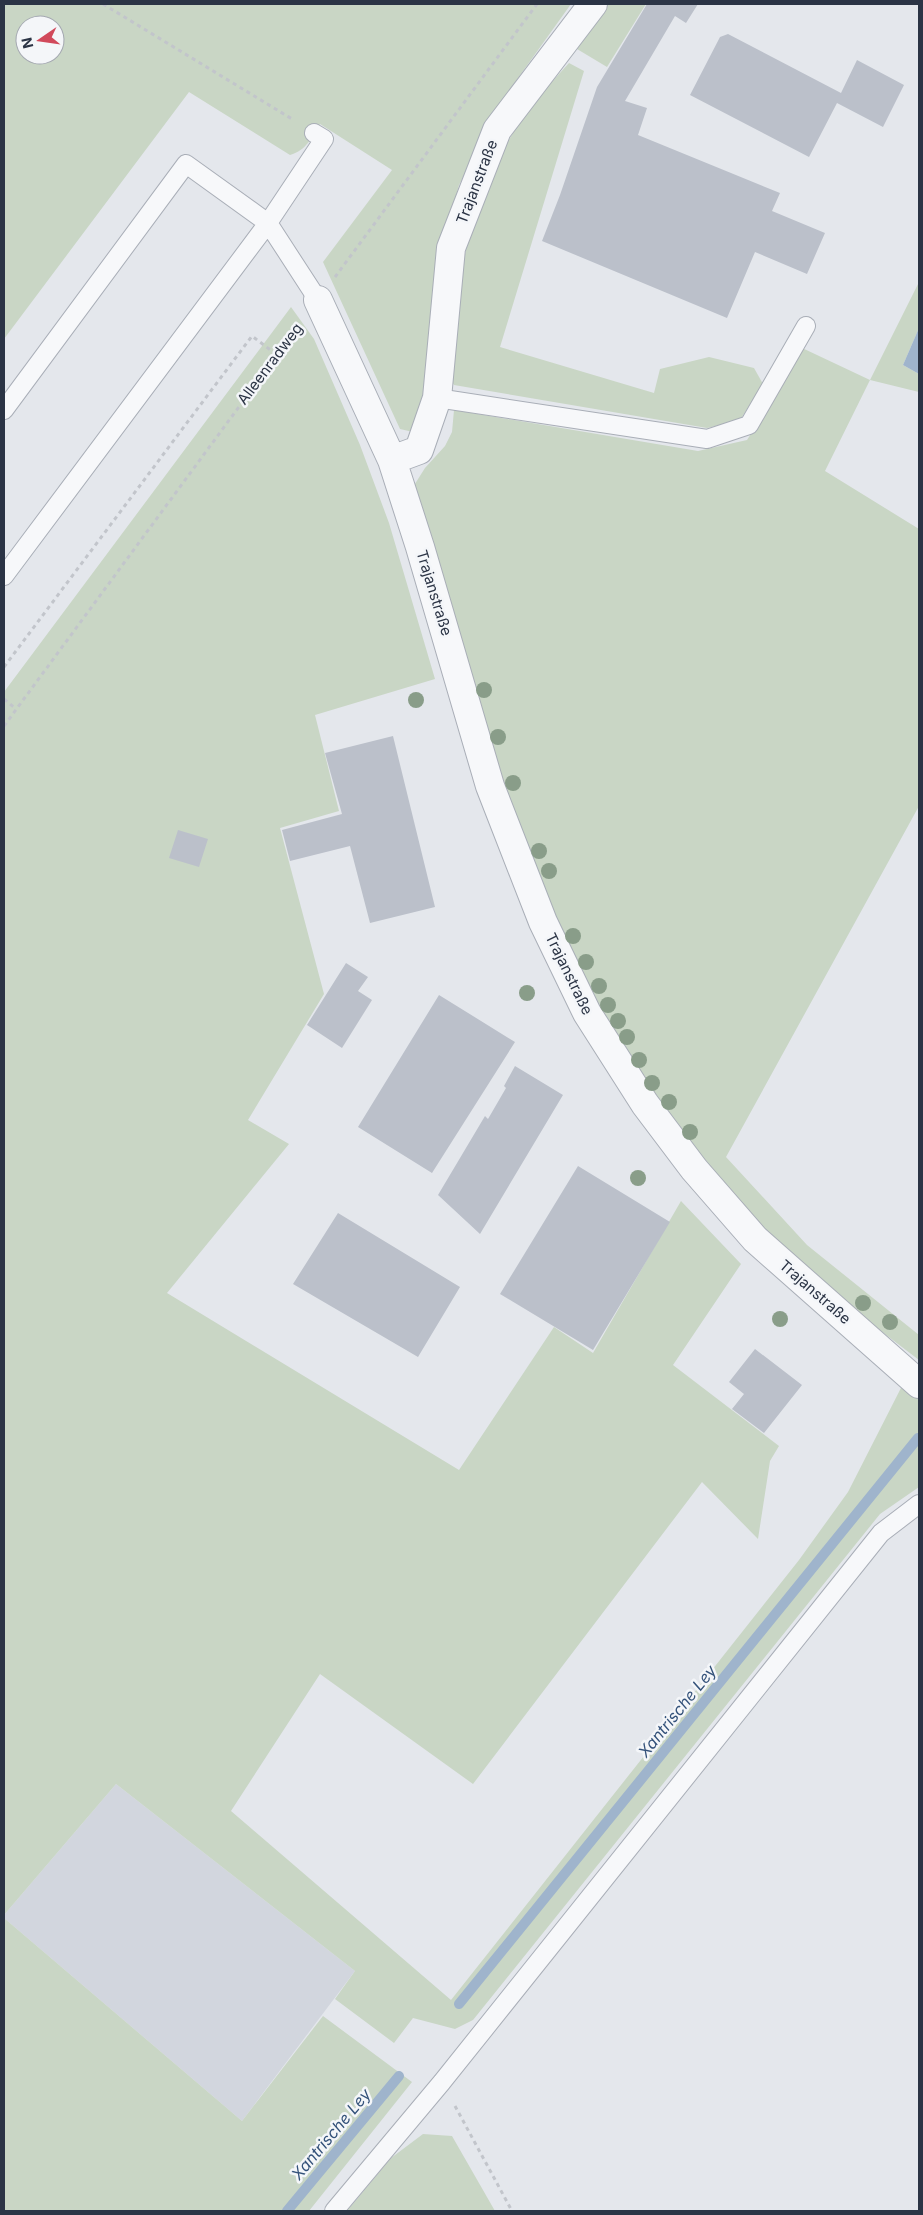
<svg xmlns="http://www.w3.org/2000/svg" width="923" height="2215" viewBox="0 0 923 2215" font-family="Inter,sans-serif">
<rect width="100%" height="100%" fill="#e4e7ec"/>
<path fill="#d2d6de" d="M116,1784L355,1971L242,2121L4,1918V1915Z"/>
<path fill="#c9d6c5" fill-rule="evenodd" d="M4,4H571L503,99L459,185L438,259L423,422L413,432L400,429L323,262L392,170L320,124C311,138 307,150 290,155L189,92L4,339ZM25,25H55V55H25Z
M607,4H646L607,67L577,49Z
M569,63L584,71L500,347L654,393L660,369L709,357L754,368L763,384L740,420L707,428L454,385L450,379L461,271L476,208L499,157L527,109Z
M919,282V328L903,365L919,374V392L870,380L825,471L919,529V806L726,1157L807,1245L919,1335V1360L852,1309L784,1251L692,1151L614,1042L556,928L500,772L413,487L425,468L445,446L452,432L454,410L698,451L747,440L778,391L800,347L870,380Z
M291,307L314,339L360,445L389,523L435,679L315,715L339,811L280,828L324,994L248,1120L289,1144L167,1293L459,1470L554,1327L593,1353L681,1201L741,1264L673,1365L779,1446L770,1461L758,1539L702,1482L473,1784L320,1674L231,1811L451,2000L799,1560L848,1492L903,1384L919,1396V1487L880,1514L473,2020L455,2029L413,2018L394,2043L335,1999L355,1971L116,1784L4,1915V692Z
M4,1918L242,2121L323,2016L412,2082L309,2211H4Z
M423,2134L452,2136L495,2211H347L391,2158Z"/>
<path fill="#9fb4cc" d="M919,328V374L903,365Z"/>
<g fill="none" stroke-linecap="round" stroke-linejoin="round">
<path stroke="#9fb4cc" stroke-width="10" d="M459,2004L918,1438
M287,2211L399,2076"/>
</g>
<path fill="#bbc0ca" d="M647,4H698L686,23L675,16L625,101L647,108L638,135L780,193L772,211L825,233L807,274L755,252L727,318L542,241L560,195L597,87Z
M728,34L841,93L857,60L904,85L883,127L837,103L809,157L690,95L720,37Z
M393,736L435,907L370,923L350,846L290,861L282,830L342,814L325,753Z
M178,830L208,839L199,867L169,858Z
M346,963L368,977L358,991L372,1000L342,1048L307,1025Z
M439,995L515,1042L432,1173L358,1127Z
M515,1066L563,1095L480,1234L438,1195L485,1116L488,1119L506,1088L504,1086Z
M578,1166L670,1222L593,1350L500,1294Z
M338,1213L460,1287L418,1357L293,1284Z
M755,1349L802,1385L764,1433L732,1409L744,1394L729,1382Z"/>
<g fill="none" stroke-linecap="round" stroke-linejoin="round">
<g stroke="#a9aeb7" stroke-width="20">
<path id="service" d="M437,398L707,439L749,425L806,326
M4,410L186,164L268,223L318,300
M4,576L268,223L324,139L314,133
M334,2211L442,2082L881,1533L919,1504"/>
</g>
<g stroke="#a9aeb7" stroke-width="30">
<path id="minor" d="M318,300L392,460L420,547L490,786L543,922L587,1013L645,1104L694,1169L755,1239L919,1384
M392,460L419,450L437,398L451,248L497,130L593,4"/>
</g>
<path stroke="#c2c5cb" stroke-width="3" stroke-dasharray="4 4" stroke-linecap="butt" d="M103,4L292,119
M335,277L537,4
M4,667L252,336L277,355
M4,699L16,709
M4,726L297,328
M455,2106L512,2211"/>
<use href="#service" stroke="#f7f8fa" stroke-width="18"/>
<use href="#minor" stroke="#f7f8fa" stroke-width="28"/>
</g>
<g fill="#899d89">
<circle cx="484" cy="690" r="8"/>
<circle cx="416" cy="700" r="8"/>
<circle cx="498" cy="737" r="8"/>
<circle cx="513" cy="783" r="8"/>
<circle cx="539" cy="851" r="8"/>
<circle cx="549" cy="871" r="8"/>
<circle cx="573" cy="936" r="8"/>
<circle cx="586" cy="962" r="8"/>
<circle cx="599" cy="986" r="8"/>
<circle cx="527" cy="993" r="8"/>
<circle cx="608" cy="1005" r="8"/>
<circle cx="618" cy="1021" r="8"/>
<circle cx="627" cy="1037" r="8"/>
<circle cx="639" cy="1060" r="8"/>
<circle cx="652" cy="1083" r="8"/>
<circle cx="669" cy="1102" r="8"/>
<circle cx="690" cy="1132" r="8"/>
<circle cx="638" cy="1178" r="8"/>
<circle cx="863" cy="1303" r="8"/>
<circle cx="780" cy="1319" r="8"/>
<circle cx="890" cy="1322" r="8"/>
</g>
<g text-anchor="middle" stroke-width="5" stroke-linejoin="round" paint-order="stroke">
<g font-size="15" fill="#2b3445" stroke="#f4f6f9">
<text transform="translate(477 182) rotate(-69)" y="5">Trajanstraße</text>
<text transform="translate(270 364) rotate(-53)" y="5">Alleenradweg</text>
<text transform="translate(434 593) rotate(73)" y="5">Trajanstraße</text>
<text transform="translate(569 974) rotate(64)" y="5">Trajanstraße</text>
<text transform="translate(815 1292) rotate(41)" y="5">Trajanstraße</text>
</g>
<g font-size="16" font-style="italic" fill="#34527a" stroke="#f4f6f9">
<text transform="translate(677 1711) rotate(-51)" y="6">Xantrische Ley</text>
<text transform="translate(331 2134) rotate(-50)" y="6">Xantrische Ley</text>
</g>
</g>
<rect width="923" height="2215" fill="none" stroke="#2b3445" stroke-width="10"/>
<g transform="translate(40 40) rotate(257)"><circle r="24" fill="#f4f6f9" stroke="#a4a8b1"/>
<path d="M0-4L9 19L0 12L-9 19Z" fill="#d1495b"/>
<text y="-8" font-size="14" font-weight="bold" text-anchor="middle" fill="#2b3445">N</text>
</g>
</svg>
